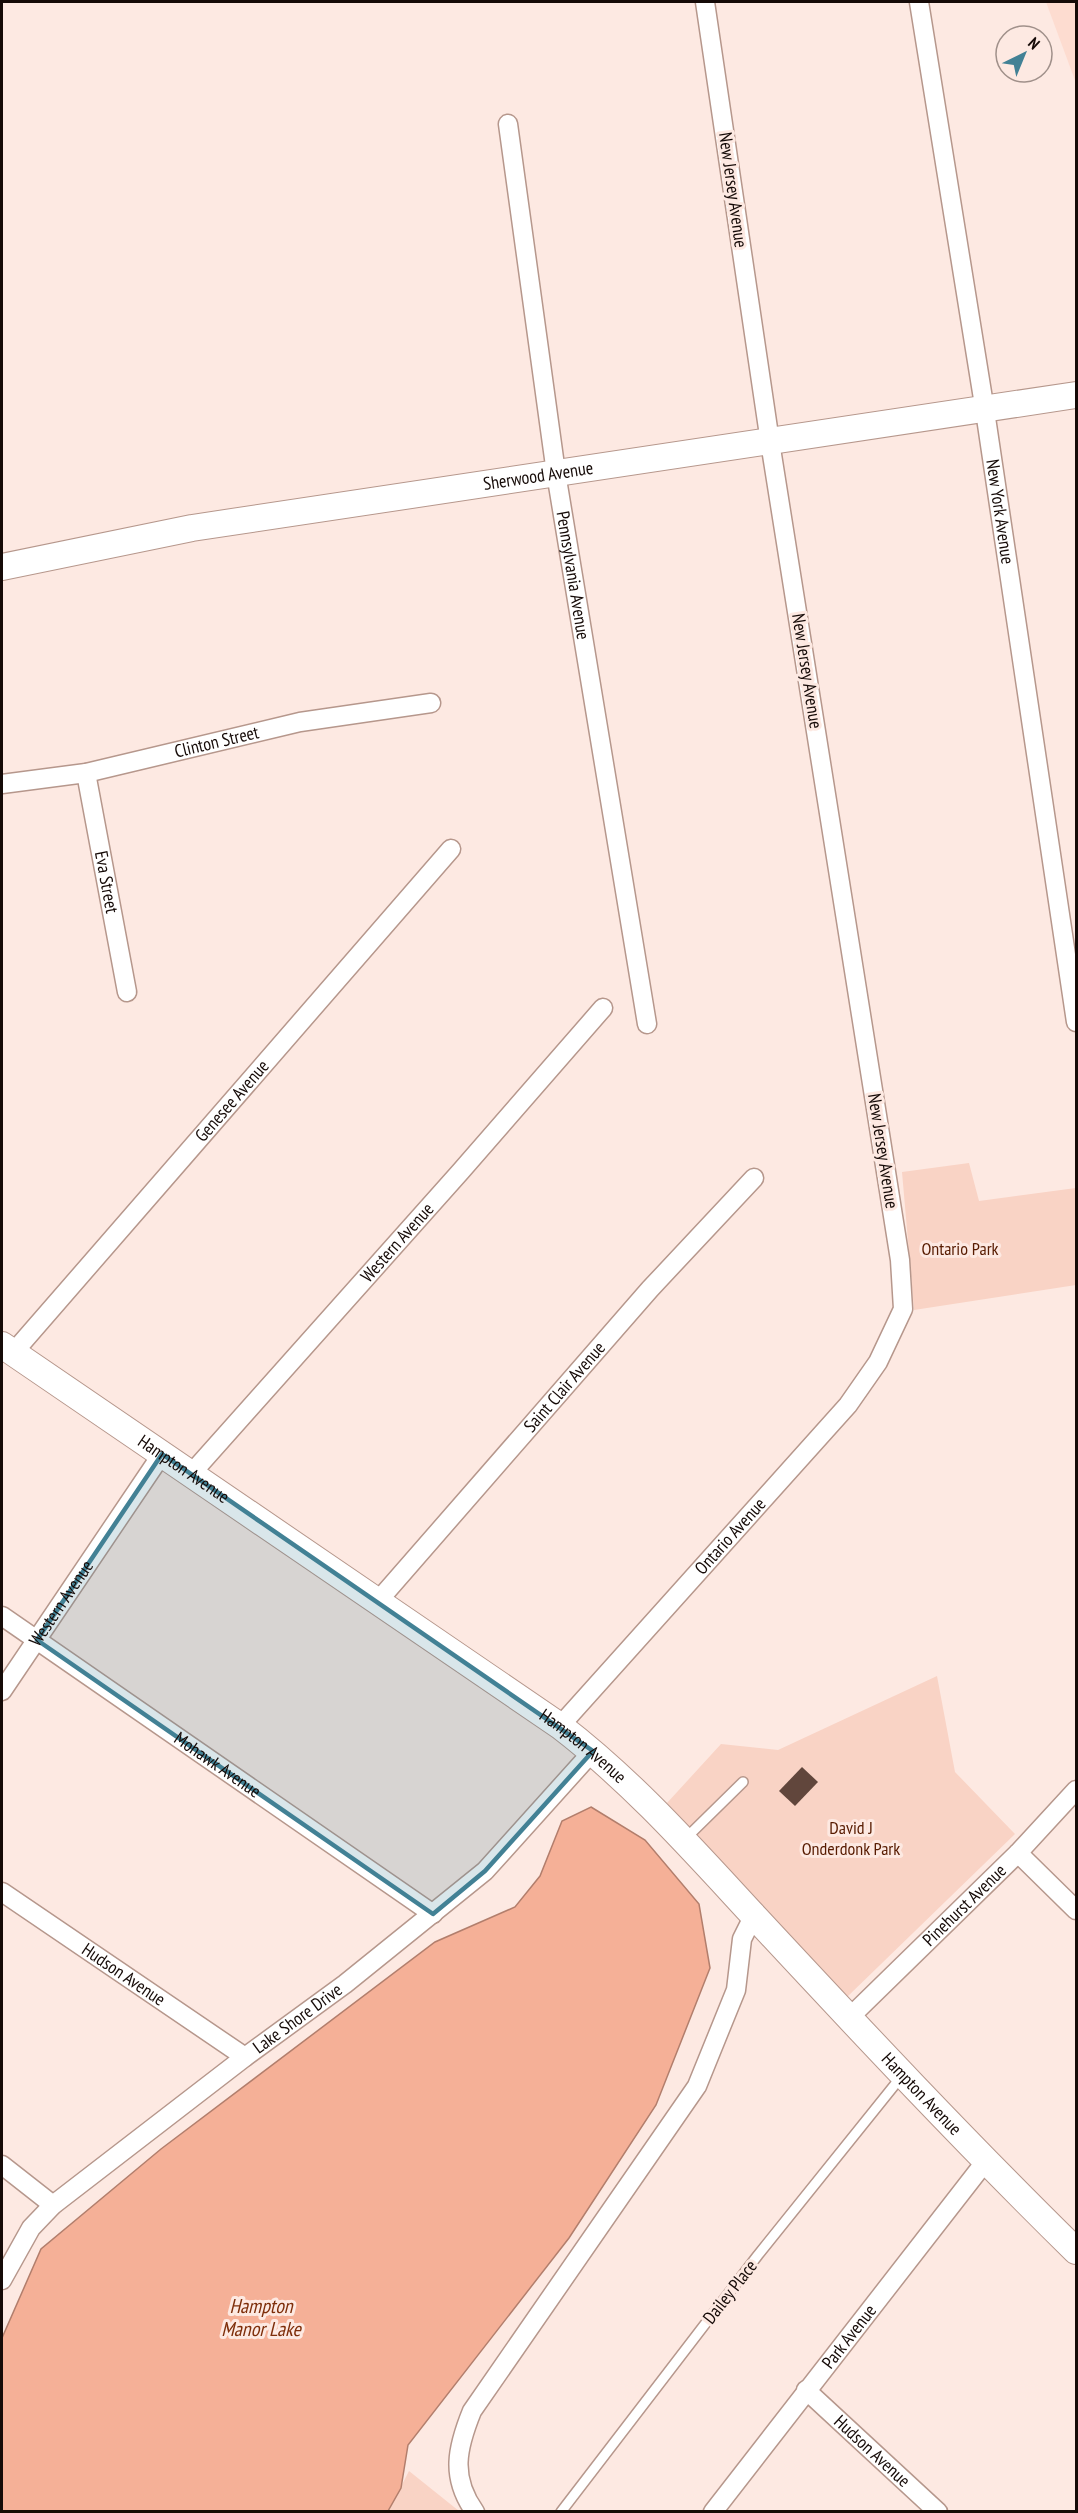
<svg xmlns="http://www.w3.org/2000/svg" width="1078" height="2513" viewBox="0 0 1078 2513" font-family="'PT Sans Narrow',sans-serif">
<rect width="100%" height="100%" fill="#fde9e2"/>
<path fill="#fddcd0" d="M1046,2H1076V83Z"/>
<path fill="#f9d3c5" d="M969,1163L979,1201L1076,1188V1285L914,1310L902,1172Z
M937,1676L955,1772L1015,1834L846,1998L667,1803L721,1744L778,1750Z
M409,2471L459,2511L388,2512Z"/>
<path fill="#f5b097" stroke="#b27e6c" stroke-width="1.5" d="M591,1807L645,1840L699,1904L710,1968L656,2105L569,2238L408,2445L401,2488L388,2511H2V2338L41,2249L161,2149L435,1942L515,1907L540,1876L562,1821Z"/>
<path fill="#61463c" d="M802,1767L818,1782L795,1806L779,1791Z"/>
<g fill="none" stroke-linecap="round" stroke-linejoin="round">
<g stroke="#b6978c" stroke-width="12">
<path id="lane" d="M685,1839L743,1782
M561,2512L758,2255L901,2077"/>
</g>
<g stroke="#b6978c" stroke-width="21">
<g id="street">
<path id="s1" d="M919,2L985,411L1076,1022"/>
<path id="s2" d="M508,124L556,473L647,1024"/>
<path id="s3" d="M86,773L127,992"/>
<path id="s4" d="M2,784L86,773L300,722L431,703"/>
<path id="s5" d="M13,1353L451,849"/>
<path id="s6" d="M191,1474L461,1171L603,1008"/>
<path id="s7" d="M378,1601L650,1289L754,1178"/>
<path id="s8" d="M2,1616L433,1914"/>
<path id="s9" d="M2,1691L162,1454"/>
<path id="s10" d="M560,1726L848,1405L878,1362L903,1309L900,1260L770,442L705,2"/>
<path d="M1018,1853L1076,1910"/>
<path id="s11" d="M2,1892L245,2057"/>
<path id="s12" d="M850,2017L1018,1853L1076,1790"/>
<path d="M2,2165L53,2205"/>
<path id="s13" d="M2,2280L31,2228L53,2205L245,2057L345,1984L485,1871L593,1751"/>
<path id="s14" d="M806,2390L938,2512"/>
<path d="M475,2512C450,2477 457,2448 472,2411L697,2086L736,1990L742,1939L754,1915"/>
<path id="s15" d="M713,2512L985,2162"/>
</g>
</g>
<g stroke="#b6978c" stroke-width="28">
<g id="secondary">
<path id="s16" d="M2,567L192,528L1076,395"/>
<path id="s17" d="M2,1345L560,1726C633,1782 693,1850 755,1917C860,2030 966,2143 1076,2251"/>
</g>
</g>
<use href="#lane" stroke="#fff" stroke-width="9"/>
<use href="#street" stroke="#fff" stroke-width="18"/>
<use href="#secondary" stroke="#fff" stroke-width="26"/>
</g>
<path fill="#428195" fill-opacity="0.2" stroke="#428195" stroke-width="4.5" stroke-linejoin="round" d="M162,1454L593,1751L485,1871L433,1914L37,1640Z"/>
<g text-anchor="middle" stroke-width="6" stroke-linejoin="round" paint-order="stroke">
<g font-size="18" fill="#150a07" stroke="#fde9e2">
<text transform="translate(733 190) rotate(82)" y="6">New Jersey Avenue</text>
<text dy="6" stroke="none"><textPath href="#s16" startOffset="544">Sherwood Avenue</textPath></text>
<text dy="6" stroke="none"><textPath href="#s1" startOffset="516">New York Avenue</textPath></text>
<text dy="6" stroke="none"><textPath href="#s2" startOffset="456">Pennsylvania Avenue</textPath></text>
<text transform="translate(807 671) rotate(81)" y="6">New Jersey Avenue</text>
<text dy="6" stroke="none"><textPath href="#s4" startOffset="219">Clinton Street</textPath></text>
<text dy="6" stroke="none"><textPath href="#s3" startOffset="111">Eva Street</textPath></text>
<text dy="6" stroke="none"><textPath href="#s5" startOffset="334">Genesee Avenue</textPath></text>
<text transform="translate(883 1151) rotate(81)" y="6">New Jersey Avenue</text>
<text dy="6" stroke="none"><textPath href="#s6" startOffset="310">Western Avenue</textPath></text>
<text dy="6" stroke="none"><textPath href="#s7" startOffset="284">Saint Clair Avenue</textPath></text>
<text dy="6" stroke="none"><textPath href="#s17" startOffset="220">Hampton Avenue</textPath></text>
<text dy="6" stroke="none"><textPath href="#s10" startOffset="255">Ontario Avenue</textPath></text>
<text dy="6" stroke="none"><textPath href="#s9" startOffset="106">Western Avenue</textPath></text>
<text dy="6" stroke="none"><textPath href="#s17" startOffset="706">Hampton Avenue</textPath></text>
<text dy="6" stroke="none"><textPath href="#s8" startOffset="262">Mohawk Avenue</textPath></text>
<text dy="6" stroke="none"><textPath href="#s12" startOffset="160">Pinehurst Avenue</textPath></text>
<text dy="6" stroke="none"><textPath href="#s11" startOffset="147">Hudson Avenue</textPath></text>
<text dy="6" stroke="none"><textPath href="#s13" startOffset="399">Lake Shore Drive</textPath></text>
<text dy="6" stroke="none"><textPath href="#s17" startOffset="1192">Hampton Avenue</textPath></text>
<text transform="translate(730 2292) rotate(-52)" y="6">Dailey Place</text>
<text dy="6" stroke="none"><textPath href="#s15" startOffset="222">Park Avenue</textPath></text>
<text dy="6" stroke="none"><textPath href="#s14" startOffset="90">Hudson Avenue</textPath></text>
</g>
<g font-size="18" fill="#571b01" stroke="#fde9e2">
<text x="960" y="1255">Ontario Park</text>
<text x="851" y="1834">David J<tspan x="851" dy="21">Onderdonk Park</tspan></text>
</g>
<g font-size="20" font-style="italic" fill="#7e2e0a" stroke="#fde9e2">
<text x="261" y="2313">Hampton<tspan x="261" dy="23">Manor Lake</tspan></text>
</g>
</g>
<rect width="1078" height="2513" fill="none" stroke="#150a07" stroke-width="6"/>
<g transform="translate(1024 54) rotate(43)"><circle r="28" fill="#fde9e2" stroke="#a0908a" stroke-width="1.5"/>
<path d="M0-4.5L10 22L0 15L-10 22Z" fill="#428195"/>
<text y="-9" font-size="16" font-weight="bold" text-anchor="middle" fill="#150a07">N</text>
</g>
</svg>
